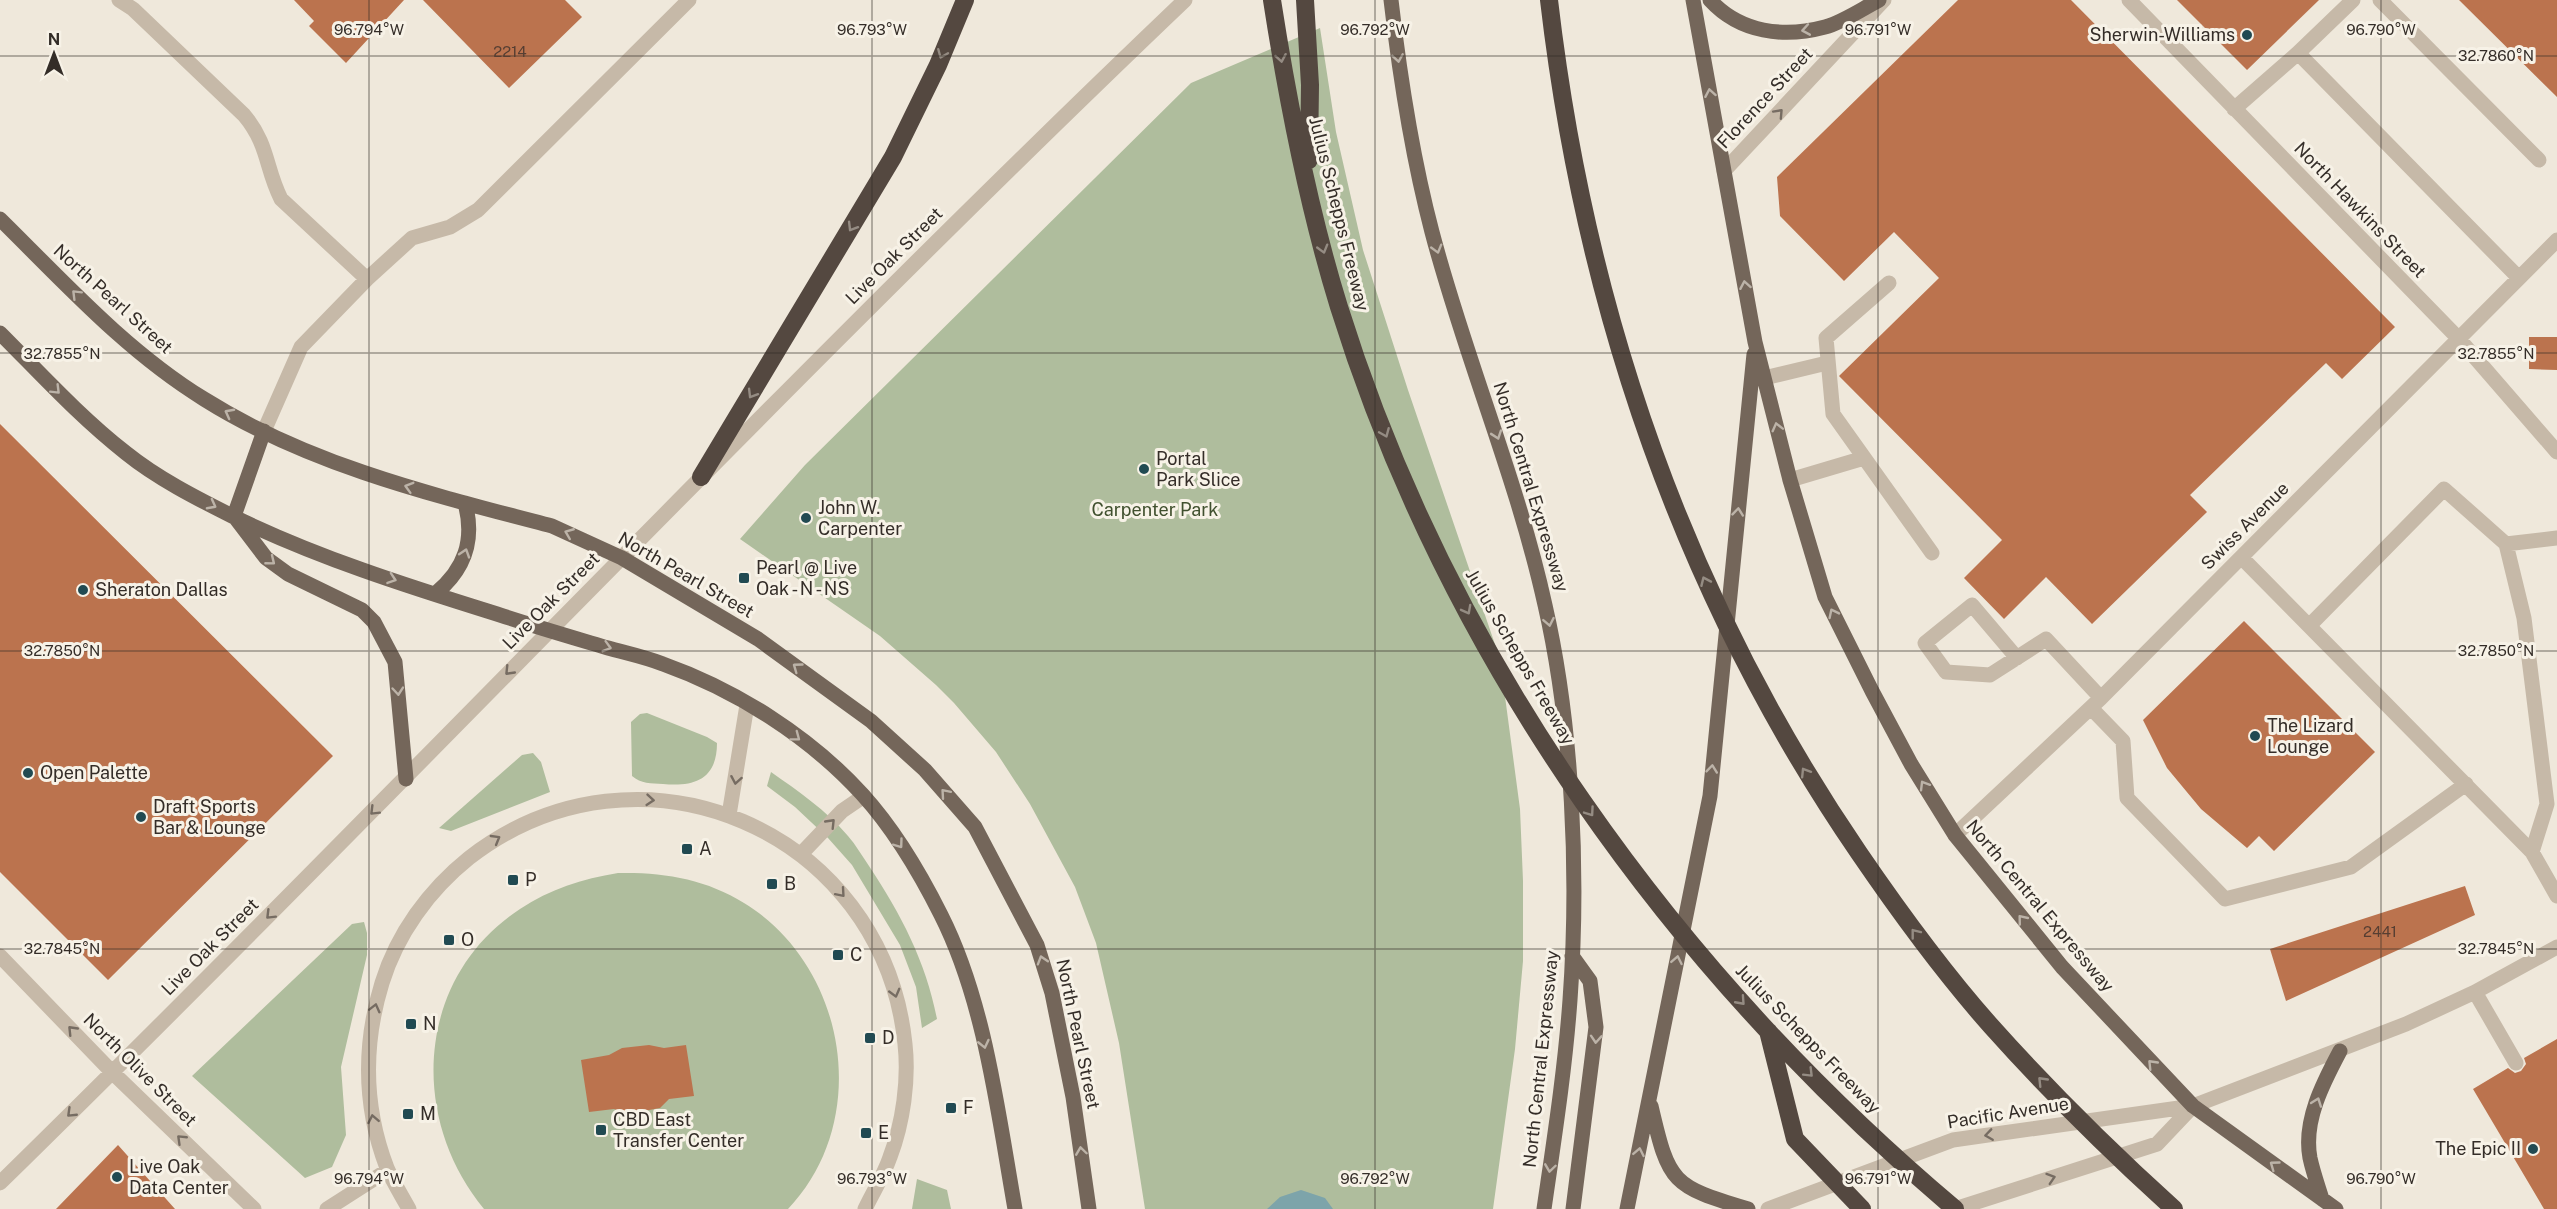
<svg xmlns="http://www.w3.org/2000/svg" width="2557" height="1209" viewBox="0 0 2557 1209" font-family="'Public Sans',sans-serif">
<rect width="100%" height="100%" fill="#efe8db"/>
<path fill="#afbd9d" d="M1320,28L1336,132L1363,250L1408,390L1500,659L1520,809L1523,881V961L1515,1049L1493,1209H1145L1119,1043L1096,943L1075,887L1030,804L996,752L954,703L936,685L880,636L740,539L805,465L1191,83Z
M647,713L707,737L717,743C717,779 695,787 663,784C651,783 641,784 632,776L631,722L640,714Z
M533,753L541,762L550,792L451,831L439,828L522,755Z
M771,772C798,791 826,810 848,836C856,845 862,856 869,866C901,914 926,962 937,1019L922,1028L916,987L900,945L852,865L828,838L795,807L767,786Z
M618,873C663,872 706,879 744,903C847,966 873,1120 788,1209H484C408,1117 416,977 520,909C550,889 582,879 618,873Z
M364,922L367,933V955L341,1067L346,1135L332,1167L305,1178L192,1076L352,924Z
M917,1179L947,1190L951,1209H912Z"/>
<path fill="#7da4aa" d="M1301,1190L1325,1198L1333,1209H1267L1280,1197Z"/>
<path fill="#bb734e" d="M294,0H404L346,63L309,26L314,21Z
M423,0H565L582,17L509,88Z
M1958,0H2071L2395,327L2342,379L2326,363L2190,495L2207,512L2092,624L2046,577L2004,619L1964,578L2002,540L1839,376L1939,278L1894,232L1844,281L1780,216L1777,177Z
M2177,0H2319L2247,70Z
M2459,0H2557V97Z
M2529,337H2557V370L2529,369Z
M0,424L333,756L108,980L0,872Z
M2244,621L2375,752L2274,851L2259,836L2247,848L2201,809L2167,768L2143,720Z
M2465,886L2475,915L2286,1001L2270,949Z
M2557,1039V1209H2544L2473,1089L2508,1068L2515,1073L2521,1071L2526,1064L2524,1058Z
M649,1045L664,1048L686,1045L694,1096L669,1099L660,1108L627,1114L614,1109L589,1112L581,1060L609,1055L622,1048Z
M118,1145L175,1209H56Z"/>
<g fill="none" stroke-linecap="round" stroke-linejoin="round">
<path stroke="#c6b9a8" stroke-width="15" d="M119,0L133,9L244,115C269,145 265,167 281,199L367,279
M2129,0L2459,339L2557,452
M2353,0L2298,53L2519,278
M2380,0L2539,160
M2234,109L2298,53
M1724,171L1884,0
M1889,283L1826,338L1833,414L1932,553
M1764,378L1827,363
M264,431L301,347L367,279L412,238L450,227L478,210L689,0
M1790,480L1864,458
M2506,544L2557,538
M2242,558L2532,852L2557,896
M2310,625L2444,489L2506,544L2524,618L2547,804L2532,852
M2017,658L1972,605L1925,643L1946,672L1990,675L2046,639L2101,698
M2091,708L2123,741L2127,798L2225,899L2351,867L2466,784
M729,815L747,705
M1955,835L2101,698L2557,240
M801,854L842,811L864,796
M0,956L112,1072L254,1209
M2475,992L2516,1063
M0,1183C399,792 781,385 1185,0
M327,1209L388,1170
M409,1209C402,1196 393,1182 387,1168C364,1108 363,1045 382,983C397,934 429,890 469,858C639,726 883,830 905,1044C909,1080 903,1123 890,1157C884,1175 873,1192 865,1209
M1768,1209L1953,1140L2193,1106L2406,1024L2475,992L2557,947
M1955,1209L2157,1144L2193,1106"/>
<path stroke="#74665a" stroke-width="15" d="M1391,0C1400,78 1412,156 1432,232C1465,358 1517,478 1545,605C1573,727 1579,876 1570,1000C1565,1070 1554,1140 1544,1209
M1693,0L1755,342L1790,480L1825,597L1872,691L1911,764L1955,835L2062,967L2193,1106L2336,1209
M1710,0C1740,33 1784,38 1825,27C1843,22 1862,9 1879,0
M0,219C64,282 126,351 204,399C309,465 433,495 552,526L622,558L758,639L871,721L925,770L975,827L1037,945L1052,993L1073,1097L1089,1209
M0,333C41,374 80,417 126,453C157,478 196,498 232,516C316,557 407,586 497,614C533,626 571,637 608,648C626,653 645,657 663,664C736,690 809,736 862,794C893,828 920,873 941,915C985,1002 998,1113 1015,1209
M264,431L234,516L266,558L288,574L362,610L374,622L395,662L406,779
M436,593C465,569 475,540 465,503
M1572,956L1590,981L1596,1027L1573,1209
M1651,1106C1669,1184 1672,1186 1748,1209
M2322,1199C2318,1186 2313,1172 2310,1158C2303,1121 2323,1083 2340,1051
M1627,1209L1710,796L1754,354"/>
<path stroke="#544840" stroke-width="18" d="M1272,0C1288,103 1308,207 1339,307C1449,660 1674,972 1955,1209
M1305,0L1310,85L1309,160
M1549,0C1585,309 1683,596 1859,853C1900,913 1943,972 1991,1026C2049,1091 2110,1151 2174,1209
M701,477L893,157L938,65L965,0
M1768,1031L1795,1139L1862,1209"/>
</g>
<defs><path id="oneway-chevron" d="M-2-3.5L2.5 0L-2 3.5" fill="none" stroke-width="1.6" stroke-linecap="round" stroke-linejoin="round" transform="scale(1.5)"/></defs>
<g stroke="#bcb3a8">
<use href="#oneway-chevron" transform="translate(1806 30) rotate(170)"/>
<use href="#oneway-chevron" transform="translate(1398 58) rotate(81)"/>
<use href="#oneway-chevron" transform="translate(1710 93) rotate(-100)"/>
<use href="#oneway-chevron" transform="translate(1437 249) rotate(74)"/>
<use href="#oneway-chevron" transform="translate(1745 285) rotate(-100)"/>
<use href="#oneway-chevron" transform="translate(76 294) rotate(-135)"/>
<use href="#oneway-chevron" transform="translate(56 390) rotate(45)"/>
<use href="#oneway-chevron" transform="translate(229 413) rotate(-152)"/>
<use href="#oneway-chevron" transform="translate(1777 427) rotate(-104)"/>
<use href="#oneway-chevron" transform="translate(1497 435) rotate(71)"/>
<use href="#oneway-chevron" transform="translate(409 487) rotate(-164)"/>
<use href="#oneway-chevron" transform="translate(212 505) rotate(28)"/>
<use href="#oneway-chevron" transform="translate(1738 512) rotate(-84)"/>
<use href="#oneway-chevron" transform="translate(569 533) rotate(-158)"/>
<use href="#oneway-chevron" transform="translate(465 553) rotate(-72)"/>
<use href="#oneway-chevron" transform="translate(271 561) rotate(39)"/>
<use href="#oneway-chevron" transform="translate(392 579) rotate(19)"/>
<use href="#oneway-chevron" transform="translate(1833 613) rotate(-116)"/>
<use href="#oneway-chevron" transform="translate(1549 622) rotate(79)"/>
<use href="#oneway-chevron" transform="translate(607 647) rotate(16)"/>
<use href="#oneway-chevron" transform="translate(797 667) rotate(-144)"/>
<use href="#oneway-chevron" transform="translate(398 691) rotate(85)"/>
<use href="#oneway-chevron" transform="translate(796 737) rotate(37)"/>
<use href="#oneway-chevron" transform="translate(1712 769) rotate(-84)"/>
<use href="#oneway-chevron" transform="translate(1924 785) rotate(-121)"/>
<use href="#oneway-chevron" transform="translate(945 793) rotate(-131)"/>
<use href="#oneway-chevron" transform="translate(899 844) rotate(54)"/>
<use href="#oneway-chevron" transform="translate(2022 919) rotate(-129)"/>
<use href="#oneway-chevron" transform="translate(1042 960) rotate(-107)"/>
<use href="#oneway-chevron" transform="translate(1677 960) rotate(-79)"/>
<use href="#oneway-chevron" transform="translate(1596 1039) rotate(94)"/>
<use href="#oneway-chevron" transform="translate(984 1044) rotate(77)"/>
<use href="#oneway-chevron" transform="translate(2152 1064) rotate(-134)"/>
<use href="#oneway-chevron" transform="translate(2317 1102) rotate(-70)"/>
<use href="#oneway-chevron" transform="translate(1081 1151) rotate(-98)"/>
<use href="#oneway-chevron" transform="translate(1639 1152) rotate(-79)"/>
<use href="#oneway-chevron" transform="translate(2274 1165) rotate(-144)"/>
<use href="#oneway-chevron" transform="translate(1550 1168) rotate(98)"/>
</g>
<g stroke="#958c83">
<use href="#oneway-chevron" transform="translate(942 54) rotate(112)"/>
<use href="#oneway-chevron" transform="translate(1281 58) rotate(80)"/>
<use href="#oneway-chevron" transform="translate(852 227) rotate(121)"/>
<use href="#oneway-chevron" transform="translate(1323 249) rotate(74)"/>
<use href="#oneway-chevron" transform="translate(752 394) rotate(121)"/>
<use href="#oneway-chevron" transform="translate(1385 433) rotate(67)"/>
<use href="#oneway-chevron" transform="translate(1705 581) rotate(-114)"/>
<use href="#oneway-chevron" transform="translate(1467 610) rotate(62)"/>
<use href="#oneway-chevron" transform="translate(1805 772) rotate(-122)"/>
<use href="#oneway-chevron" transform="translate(1590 812) rotate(55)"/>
<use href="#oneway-chevron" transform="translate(1915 933) rotate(-128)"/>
<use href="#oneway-chevron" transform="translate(1741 1001) rotate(48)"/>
<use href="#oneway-chevron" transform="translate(1809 1073) rotate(45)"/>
<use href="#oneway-chevron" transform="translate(2042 1081) rotate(-134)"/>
</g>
<g stroke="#766c62">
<use href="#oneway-chevron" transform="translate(1779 113) rotate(-47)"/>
<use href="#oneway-chevron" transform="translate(509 671) rotate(134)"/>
<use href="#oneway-chevron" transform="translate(736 780) rotate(100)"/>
<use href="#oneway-chevron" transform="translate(650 800) rotate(5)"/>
<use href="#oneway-chevron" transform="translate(374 811) rotate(135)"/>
<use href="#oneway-chevron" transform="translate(831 823) rotate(-46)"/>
<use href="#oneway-chevron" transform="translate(496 839) rotate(-30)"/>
<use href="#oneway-chevron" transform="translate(841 893) rotate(49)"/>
<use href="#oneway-chevron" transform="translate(270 915) rotate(135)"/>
<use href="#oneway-chevron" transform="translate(895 993) rotate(75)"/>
<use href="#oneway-chevron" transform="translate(375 1008) rotate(-76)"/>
<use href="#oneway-chevron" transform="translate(72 1030) rotate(-134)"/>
<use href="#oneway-chevron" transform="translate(71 1113) rotate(136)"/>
<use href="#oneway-chevron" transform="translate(373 1119) rotate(-101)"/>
<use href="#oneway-chevron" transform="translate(1989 1135) rotate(172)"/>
<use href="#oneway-chevron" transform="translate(181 1139) rotate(-136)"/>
<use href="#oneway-chevron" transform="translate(2051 1178) rotate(-18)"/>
</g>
<path fill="none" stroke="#342d28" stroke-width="1.5" stroke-opacity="0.45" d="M369,0V1209M872,0V1209M1375,0V1209M1878,0V1209M2381,0V1209M0,56H2557M0,353H2557M0,651H2557M0,949H2557"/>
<g fill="#214a52" stroke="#f7f2e7" stroke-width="2">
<circle cx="2247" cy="35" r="6"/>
<circle cx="1144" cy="469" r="6"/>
<circle cx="806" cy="518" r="6"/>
<rect x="738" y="572" width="12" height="12" rx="3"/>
<circle cx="83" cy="590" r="6"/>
<circle cx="2255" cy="736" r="6"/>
<circle cx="28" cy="773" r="6"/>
<circle cx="141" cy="817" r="6"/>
<rect x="681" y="843" width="12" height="12" rx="3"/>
<rect x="507" y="874" width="12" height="12" rx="3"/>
<rect x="766" y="878" width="12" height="12" rx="3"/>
<rect x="443" y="934" width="12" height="12" rx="3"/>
<rect x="832" y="949" width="12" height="12" rx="3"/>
<rect x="405" y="1018" width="12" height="12" rx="3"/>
<rect x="864" y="1032" width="12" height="12" rx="3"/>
<rect x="945" y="1102" width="12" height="12" rx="3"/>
<rect x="402" y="1108" width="12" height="12" rx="3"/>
<rect x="595" y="1124" width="12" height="12" rx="3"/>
<rect x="860" y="1127" width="12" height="12" rx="3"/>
<circle cx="2533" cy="1149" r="6"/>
<circle cx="117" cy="1177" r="6"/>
</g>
<g text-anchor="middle" stroke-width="6" stroke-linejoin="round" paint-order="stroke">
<g font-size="15" fill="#563e32">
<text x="510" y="57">2214</text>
<text x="2380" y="937">2441</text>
</g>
<g font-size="18" fill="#342d28" stroke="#f7f2e7" text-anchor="start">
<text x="2235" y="41" text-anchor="end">Sherwin-Williams</text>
<text x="1156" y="465">Portal<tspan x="1156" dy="21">Park Slice</tspan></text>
<text x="818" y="514">John W.<tspan x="818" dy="21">Carpenter</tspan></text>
<text x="756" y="574">Pearl @ Live<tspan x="756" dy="21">Oak - N - NS</tspan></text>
<text x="95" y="596">Sheraton Dallas</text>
<text x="2267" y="732">The Lizard<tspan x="2267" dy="21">Lounge</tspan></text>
<text x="40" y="779">Open Palette</text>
<text x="153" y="813">Draft Sports<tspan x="153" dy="21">Bar &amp; Lounge</tspan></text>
<text x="699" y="855">A</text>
<text x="525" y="886">P</text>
<text x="784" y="890">B</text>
<text x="461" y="946">O</text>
<text x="850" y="961">C</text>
<text x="423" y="1030">N</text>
<text x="882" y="1044">D</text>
<text x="963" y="1114">F</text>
<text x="420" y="1120">M</text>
<text x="613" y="1126">CBD East<tspan x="613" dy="21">Transfer Center</tspan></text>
<text x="878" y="1139">E</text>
<text x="2521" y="1155" text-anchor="end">The Epic II</text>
<text x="129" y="1173">Live Oak<tspan x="129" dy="21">Data Center</tspan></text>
</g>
<g font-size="18" fill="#342d28" stroke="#f7f2e7">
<text transform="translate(1765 98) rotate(-47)" y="6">Florence Street</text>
<text transform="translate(2360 210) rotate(46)" y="6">North Hawkins Street</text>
<text transform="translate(1339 214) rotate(76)" y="6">Julius Schepps Freeway</text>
<text transform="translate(894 256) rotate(-45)" y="6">Live Oak Street</text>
<text transform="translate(113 299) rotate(42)" y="6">North Pearl Street</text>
<text transform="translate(1531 487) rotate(73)" y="6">North Central Expressway</text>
<text transform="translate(2245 526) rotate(-45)" y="6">Swiss Avenue</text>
<text transform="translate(686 575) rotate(30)" y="6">North Pearl Street</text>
<text transform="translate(551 601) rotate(-45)" y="6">Live Oak Street</text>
<text transform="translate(1520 657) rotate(60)" y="6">Julius Schepps Freeway</text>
<text transform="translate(2040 906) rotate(50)" y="6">North Central Expressway</text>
<text transform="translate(210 947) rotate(-45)" y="6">Live Oak Street</text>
<text transform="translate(1078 1034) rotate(78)" y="6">North Pearl Street</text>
<text transform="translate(1808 1039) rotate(46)" y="6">Julius Schepps Freeway</text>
<text transform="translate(1541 1059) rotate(-84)" y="6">North Central Expressway</text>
<text transform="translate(140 1070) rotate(45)" y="6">North Olive Street</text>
<text transform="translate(2008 1113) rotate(-9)" y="6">Pacific Avenue</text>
</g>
<g font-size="18" fill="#40502e" stroke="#f7f2e7">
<text x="1155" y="516">Carpenter Park</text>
</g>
</g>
<g font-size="15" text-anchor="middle" fill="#342d28" stroke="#f7f2e7" stroke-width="6" stroke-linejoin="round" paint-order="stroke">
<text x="369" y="35">96.794°W</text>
<text x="872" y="35">96.793°W</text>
<text x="1375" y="35">96.792°W</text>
<text x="1878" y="35">96.791°W</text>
<text x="2381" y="35">96.790°W</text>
<text x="2496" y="61">32.7860°N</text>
<text x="62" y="359">32.7855°N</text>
<text x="2496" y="359">32.7855°N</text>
<text x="62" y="656">32.7850°N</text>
<text x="2496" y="656">32.7850°N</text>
<text x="62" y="954">32.7845°N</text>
<text x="2496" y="954">32.7845°N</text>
<text x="369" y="1184">96.794°W</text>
<text x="872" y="1184">96.793°W</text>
<text x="1375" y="1184">96.792°W</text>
<text x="1878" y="1184">96.791°W</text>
<text x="2381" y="1184">96.790°W</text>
</g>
<g transform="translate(54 54)" stroke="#f7f2e7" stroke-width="4.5" paint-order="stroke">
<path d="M0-4.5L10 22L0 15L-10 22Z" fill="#342d28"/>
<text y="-9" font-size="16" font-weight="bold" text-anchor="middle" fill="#342d28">N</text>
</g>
</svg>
